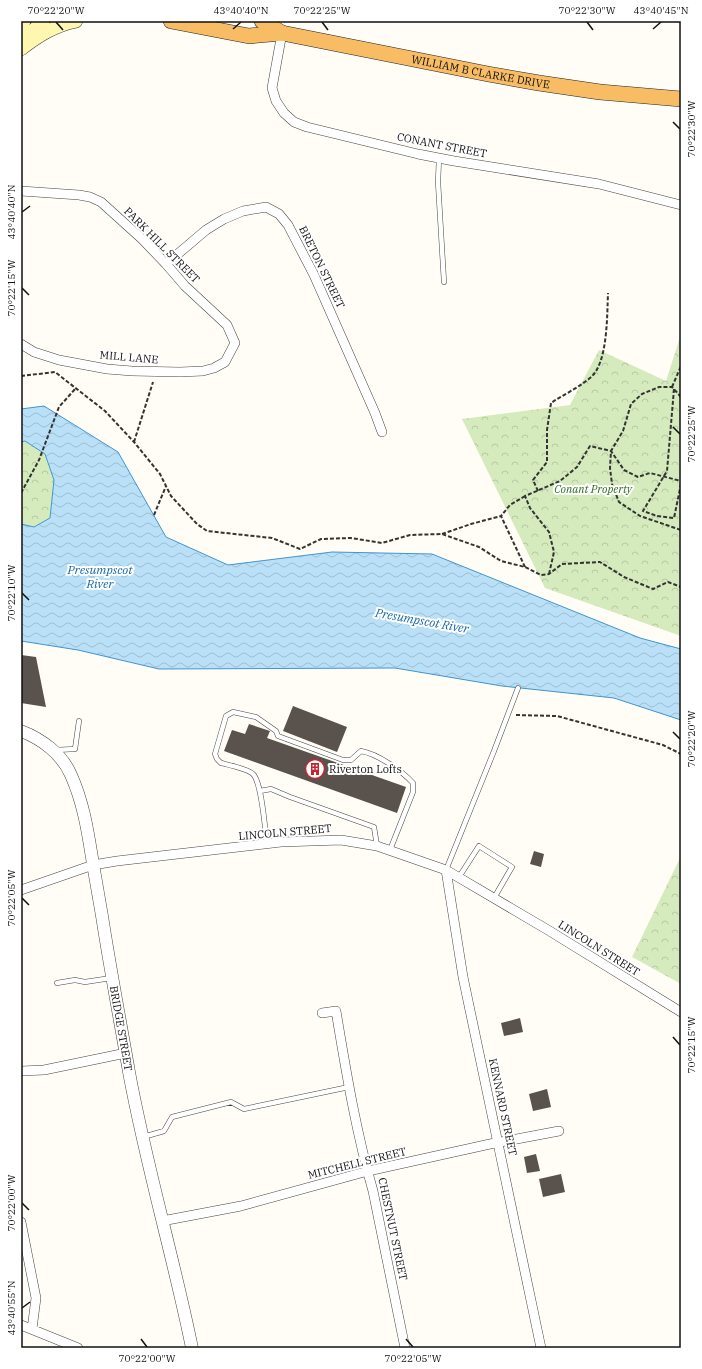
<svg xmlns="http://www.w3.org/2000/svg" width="702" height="1369" viewBox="0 0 702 1369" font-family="'IBM Plex Serif',serif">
<defs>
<pattern id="park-crowns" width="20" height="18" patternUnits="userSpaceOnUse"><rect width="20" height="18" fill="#d5ebbd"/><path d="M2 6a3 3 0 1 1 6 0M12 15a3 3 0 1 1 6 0" fill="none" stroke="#b6c8a1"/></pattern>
<pattern id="water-waves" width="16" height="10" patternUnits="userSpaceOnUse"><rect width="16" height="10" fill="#b9e0f7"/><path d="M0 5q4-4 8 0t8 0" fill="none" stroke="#9ebfd3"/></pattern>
</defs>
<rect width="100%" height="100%" fill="#fffdf5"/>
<path fill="url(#park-crowns)" d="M681,334V636L545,588L462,419L570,405L599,350L666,381Z
M25,441L45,454L54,480L50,518L34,527L21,524V442Z
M681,856V984L632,957Z"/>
<path fill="url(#water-waves)" stroke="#3f96cf" d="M44,406L118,452L166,537L228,565L332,552L432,554L640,638L681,649V720L614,698L502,686L395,668L159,669L78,650L21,641V524L34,527L50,518L54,480L45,454L25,441L21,442V409Z"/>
<path fill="#5a524d" d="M21,655L36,657L46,707L21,703Z
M293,706L347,727L337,752L283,731Z
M249,724L270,731L267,738L406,787L397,813L224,751L232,730L245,734Z
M534,851L544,854L541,867L530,864Z
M520,1018L523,1032L504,1036L501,1023Z
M547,1089L551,1107L533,1111L529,1094Z
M536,1154L540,1171L527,1173L524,1157Z
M561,1174L565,1192L543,1197L539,1179Z"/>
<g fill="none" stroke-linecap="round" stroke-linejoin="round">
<g stroke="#444" stroke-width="5.5">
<path id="service" d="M439,158L438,182L444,282
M55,750L75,749L79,721
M260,791L271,789L290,797L374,827L377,846
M267,844C265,830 262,783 253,774C248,769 229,765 221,763L217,759L215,754L226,716L233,712L256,717L276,731L278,736L343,760H351L361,751C378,754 402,771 413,783V792L390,850
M446,870L494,751L518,688
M459,877L479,846L512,867L494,898
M57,983L75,980L85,982L111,978
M143,1137L164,1131L172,1117L231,1102L244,1109L349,1087"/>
</g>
<g stroke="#444" stroke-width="10">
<path id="minor" d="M282,33L272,88L276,101L284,113L294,122L307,127L418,154L454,161L599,184L681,205
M21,191L79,195L90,197L101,202L142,239L166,264L185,286L227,325L235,343L225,362L214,368L203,371L180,372L132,371L107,369L59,360L34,352L21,344
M166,264L206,230L224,219L243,211L266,207L279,214L288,225L314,275L375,413L382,432
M446,870L463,977L541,1348
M21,890L93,865L117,861L281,842L341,840L377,846L446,870L548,930L681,1012
M322,1013L336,1011C346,1071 356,1132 373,1191L405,1348
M21,1071L44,1070L126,1053
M162,1221L241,1206L368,1171L490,1144L559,1131
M21,1222L36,1298L32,1329
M21,1325L78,1348"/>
</g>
<g stroke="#444" stroke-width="13">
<g id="tertiary">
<path id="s1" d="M21,731C42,739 62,754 71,775C84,804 88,833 93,864C96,882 99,899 102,916C110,968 120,1020 129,1072C146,1165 173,1255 192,1348"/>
</g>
</g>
<g stroke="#333" stroke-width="14">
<path id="secondary" d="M21,25L24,21
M25,38L43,21
M21,49C38,36 55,25 76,21"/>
</g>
<g stroke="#222" stroke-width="16">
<g id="trunk">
<path id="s2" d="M171,21L249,36L282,33L488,74L539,83L600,92L681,99"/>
<path d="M262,21L282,33"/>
</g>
</g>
<path stroke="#333" stroke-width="2" stroke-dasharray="4 2" stroke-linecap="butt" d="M21,376L55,372L105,411L134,442L160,474L171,496L197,524L207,531L272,538L300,549L321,539L351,538L382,543L410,535L442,534L479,547L501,561L525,567L541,575L549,574L562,564L600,562L624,577L653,589L668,582L681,587
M672,387L681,366
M674,389L667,471L643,511L657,516L674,518L681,484
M681,397L672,387H659L642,394L631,404L623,431L611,451L610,468L612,484L619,502L640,516L681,530
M134,442L153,382
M538,491L533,480L547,462V430L551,403C563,395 578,388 590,378C608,364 607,315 608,293
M21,493L39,460L59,407L76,388
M525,496L510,505L501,516L525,567
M154,515L166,486
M442,534L471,524L501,516
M549,574L554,552L549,532L530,508L525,496L560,481L577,467L590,446L611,451L624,470L638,477L650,473L681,481
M516,715L557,716L663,745L681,754"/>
<use href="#service" stroke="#fff" stroke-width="4.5"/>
<use href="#minor" stroke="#fff" stroke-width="9"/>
<use href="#tertiary" stroke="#fff" stroke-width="12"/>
<use href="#secondary" stroke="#fff6b0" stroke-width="13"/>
<use href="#trunk" stroke="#f7bc64" stroke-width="15"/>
</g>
<path fill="none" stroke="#111" stroke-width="1.5" d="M56,22L63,30M322,22L328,30M587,22L593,30M233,29L241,22M653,29L661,22M673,122L680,129M22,212L30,206M22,288L29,295M673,427L680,434M22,593L29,600M673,732L680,739M22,898L29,905M673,1037L680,1045M22,1203L29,1210M22,1308L30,1302M141,1339L147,1347M406,1339L413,1347"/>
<defs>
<g id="building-ring" transform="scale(1)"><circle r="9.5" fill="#fff" stroke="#c4262e" stroke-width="1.5"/><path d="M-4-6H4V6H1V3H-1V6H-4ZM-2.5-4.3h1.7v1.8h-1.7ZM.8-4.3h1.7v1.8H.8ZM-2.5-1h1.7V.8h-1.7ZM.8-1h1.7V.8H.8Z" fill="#c4262e"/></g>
</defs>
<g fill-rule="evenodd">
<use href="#building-ring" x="315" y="769"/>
</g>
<g text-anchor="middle" stroke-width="4" stroke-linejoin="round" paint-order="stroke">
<g font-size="11" fill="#111" stroke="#fff">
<text dy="4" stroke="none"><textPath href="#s2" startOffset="315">WILLIAM B CLARKE DRIVE</textPath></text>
<text transform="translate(442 145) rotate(11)" y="4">CONANT STREET</text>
<text transform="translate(162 245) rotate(45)" y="4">PARK HILL STREET</text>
<text transform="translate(322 267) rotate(64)" y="4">BRETON STREET</text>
<text transform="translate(129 357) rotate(5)" y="4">MILL LANE</text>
<text transform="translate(285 832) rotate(-5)" y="4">LINCOLN STREET</text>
<text transform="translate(599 948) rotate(32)" y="4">LINCOLN STREET</text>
<text dy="4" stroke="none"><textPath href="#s1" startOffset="327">BRIDGE STREET</textPath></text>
<text transform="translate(503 1107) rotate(78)" y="4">KENNARD STREET</text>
<text transform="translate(357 1163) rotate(-14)" y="4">MITCHELL STREET</text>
<text transform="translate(393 1229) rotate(78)" y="4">CHESTNUT STREET</text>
</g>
<g font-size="11" font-style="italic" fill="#2f6b1f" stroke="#fff">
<text x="593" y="493">Conant Property</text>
</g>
<g font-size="11" fill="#111" stroke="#fff" text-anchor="start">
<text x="329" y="773">Riverton Lofts</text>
</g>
<g font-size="12" font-style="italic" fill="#1768a6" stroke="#fff">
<text x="100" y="574">Presumpscot<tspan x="100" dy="14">River</tspan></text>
<text transform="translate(422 621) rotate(10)" y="4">Presumpscot River</text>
</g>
</g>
<rect width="702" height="1369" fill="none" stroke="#ffffff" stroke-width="44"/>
<rect x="22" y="22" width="658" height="1325" fill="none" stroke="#111" stroke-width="1.5"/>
<g font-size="10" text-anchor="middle" fill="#111">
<text x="56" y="14">70°22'20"W</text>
<text x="241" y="14">43°40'40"N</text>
<text x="322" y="14">70°22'25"W</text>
<text x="587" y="14">70°22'30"W</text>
<text x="661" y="14">43°40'45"N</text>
<text transform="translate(691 129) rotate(-90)" y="4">70°22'30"W</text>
<text transform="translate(11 212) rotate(-90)" y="4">43°40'40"N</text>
<text transform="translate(11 288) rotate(-90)" y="4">70°22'15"W</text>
<text transform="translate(691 434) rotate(-90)" y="4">70°22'25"W</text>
<text transform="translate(11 593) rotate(-90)" y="4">70°22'10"W</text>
<text transform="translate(691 739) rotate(-90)" y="4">70°22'20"W</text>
<text transform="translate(11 898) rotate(-90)" y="4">70°22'05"W</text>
<text transform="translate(691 1045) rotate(-90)" y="4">70°22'15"W</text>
<text transform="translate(11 1203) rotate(-90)" y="4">70°22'00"W</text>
<text transform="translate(11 1308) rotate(-90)" y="4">43°40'55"N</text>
<text x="147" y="1362">70°22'00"W</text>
<text x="413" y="1362">70°22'05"W</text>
</g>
</svg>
